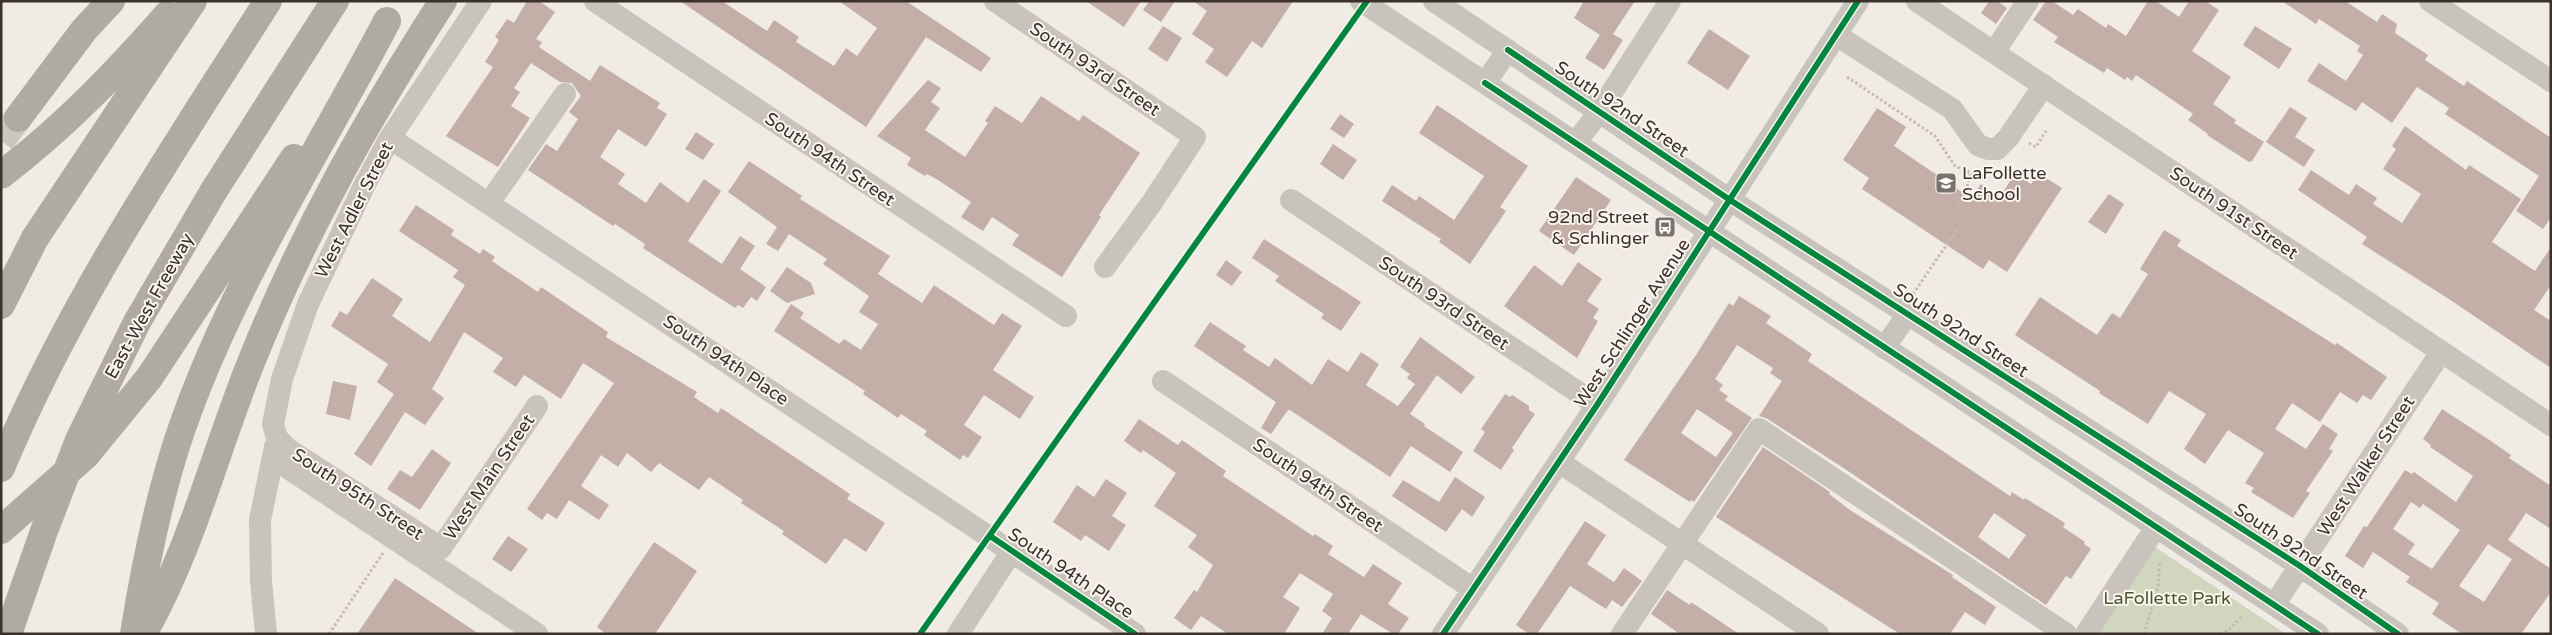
<svg xmlns="http://www.w3.org/2000/svg" width="2552" height="635" viewBox="0 0 2552 635" font-family="'Varela Round',sans-serif">
<rect width="100%" height="100%" fill="#f0ebe5"/>
<path fill="#d1d6bf" d="M2155,547L2286,634H2098Z"/>
<path fill="#c3afa7" fill-rule="evenodd" d="M527,1H539L555,12L536,39L542,42L539,47L590,81L600,65L660,103L657,108L667,114L646,147L618,129L600,157L625,174L618,184L646,203L660,182L688,203L704,179L721,191L688,241L722,264L740,236L755,246L740,269L766,287L757,301L751,297L743,308L738,305L735,308L643,248L645,244L615,224L613,226L528,170L546,144L557,151L578,119L569,112L581,96L572,83L560,82L531,63L514,88L520,92L511,106L530,118L498,167L446,136L493,67L485,62L499,40L495,37L507,19L514,23Z
M680,1H722L767,31L774,20L799,37L796,42L834,66L846,48L857,56L877,28L839,1H906L991,58L981,72L926,37L866,127Z
M1086,1H1141L1124,27Z
M1149,1H1175L1161,22L1143,10Z
M1193,1H1293L1262,48L1252,41L1227,77L1205,62L1214,49L1192,34L1207,11Z
M1584,1H1635L1613,34L1623,40L1604,70L1585,58L1600,35L1574,18Z
M1989,1H1997L2007,8L1996,24L1981,13Z
M2046,1H2052L2073,15L2078,9L2106,28L2108,24L2126,36L2148,1H2156L2179,17L2189,1H2205L2219,10L2192,51L2231,77L2213,104L2236,120L2234,123L2264,142L2252,161L2249,162L2207,135L2208,134L2188,120L2193,114L2136,75L2132,81L2127,77L2125,80L2107,68L2104,73L2054,42L2058,37L2033,20Z
M2282,1H2345L2377,22L2382,14L2397,24L2395,33L2428,55L2425,60L2464,86L2467,81L2551,138V217L2543,229L2516,211L2539,176L2445,114L2449,108L2417,87L2392,123L2362,102L2356,111L2307,81L2319,63L2346,81L2363,55L2357,51L2360,46L2319,19L2316,24Z
M1163,26L1182,38L1167,62L1148,49Z
M2255,26L2292,49L2279,69L2243,45Z
M1709,29L1750,56L1728,90L1687,63Z
M928,80L941,88L931,102L940,108L925,130L965,157L988,123L985,121L995,106L1022,123L1041,96L1079,121L1083,115L1140,153L1099,215L1101,217L1062,277L1012,245L1019,235L992,217L983,231L961,217L971,202L938,180L927,174L925,176L907,165L911,158L877,136Z
M1437,105L1528,166L1500,207L1506,211L1470,264L1439,242L1441,239L1382,201L1392,185L1416,201L1419,196L1454,220L1484,176L1419,133Z
M2290,107L2307,118L2295,137L2315,150L2304,167L2266,142Z
M1877,108L1906,127L1894,146L1971,198L1981,184L2000,197L2015,173L2031,184L2038,173L2062,188L2007,272L1989,260L1983,269L1862,189L1869,178L1843,160Z
M1340,114L1354,124L1344,138L1330,129Z
M2405,126L2466,170L2469,165L2521,199L2492,242L2535,271L2551,247V285L2534,310L2551,321V368L2449,299L2362,244L2367,237L2298,190L2311,170L2349,195L2356,184L2377,198L2373,204L2402,223L2421,194L2383,169L2396,149L2392,146Z
M696,132L714,144L703,160L685,149Z
M1333,144L1357,160L1343,180L1320,164Z
M749,161L802,196L800,199L890,256L878,274L922,303L934,285L994,325L1002,313L1022,326L993,370L1034,397L1020,419L984,395L964,425L982,437L968,458L963,455L960,460L924,435L927,431L901,414L898,418L863,394L865,391L774,331L791,304L804,313L800,318L839,344L844,339L861,350L878,324L859,312L869,296L823,264L827,259L789,234L778,251L766,244L777,227L728,192Z
M1576,177L1611,200L1574,255L1539,231Z
M2109,194L2124,204L2106,234L2088,222Z
M416,205L454,230L451,235L480,254L483,249L495,257L492,261L538,292L541,287L608,332L606,337L697,392L694,397L718,413L721,408L850,494L847,499L885,523L866,552L845,538L826,564L782,534L784,531L741,503L743,500L709,477L699,490L659,463L651,472L627,453L618,467L601,455L581,486L609,505L599,520L569,500L557,519L547,513L542,520L527,509L614,383L583,363L561,399L524,375L516,387L493,372L503,358L464,332L432,389L444,398L425,425L405,412L371,466L354,454L394,394L377,382L388,364L331,326L340,311L347,315L372,278L403,299L392,316L430,342L465,285L453,277L458,270L399,231Z
M2164,230L2181,240L2177,246L2335,345L2337,343L2387,377L2371,400L2363,395L2357,403L2340,392L2320,422L2292,403L2275,429L2306,449L2323,424L2338,434L2329,449L2333,451L2306,491L2310,493L2293,518L2251,492L2254,488L2245,483L2264,453L2228,430L2205,464L2184,449L2206,414L2169,391L2148,424L2099,393L2100,391L2015,335L2040,297L2097,335L2112,313L2120,318L2148,274L2140,269Z
M1264,239L1361,302L1341,331L1321,318L1324,314L1275,281L1279,276L1252,258Z
M1226,260L1242,272L1232,286L1216,275Z
M1578,262L1602,279L1587,301L1599,309L1593,318L1598,321L1577,358L1504,306L1534,265L1562,286Z
M787,267L811,283L815,294L787,303L770,291Z
M1739,296L1771,316L1766,323L1812,354L1808,361L2010,496L2012,492L2024,500L2025,498L2065,523L2063,527L2085,542L2084,544L2091,549L2071,579L2066,576L2046,605L1845,469L1766,418L1759,416L1782,381L1770,373L1773,368L1737,345L1715,379L1723,385L1719,390L1728,396L1725,400L1752,418L1694,502L1691,500L1690,502L1624,460L1696,355L1729,303L1733,306ZM1697,409L1733,433L1716,457L1681,433ZM1994,513L2026,535L2009,559L1978,537Z
M1210,322L1246,346L1243,350L1269,367L1275,358L1312,385L1328,359L1348,372L1361,352L1379,364L1366,385L1398,406L1415,384L1407,378L1410,374L1400,367L1420,337L1475,377L1461,394L1437,375L1410,414L1425,424L1424,426L1463,452L1450,472L1411,446L1390,477L1290,410H1288L1271,434L1261,428L1276,402L1194,346Z
M333,381L357,386L350,420L326,414Z
M1505,394L1510,397L1512,395L1529,406V410L1535,414L1512,448L1514,450L1501,470L1473,451L1485,432L1481,429Z
M2442,409L2488,439L2511,455L2509,458L2551,486V529L2526,513L2508,540L2551,569V592L2521,634H2462L2432,614L2439,603L2406,582L2410,577L2373,552L2363,568L2345,556L2364,526L2367,527L2405,470L2412,474L2414,472L2456,502L2473,476L2430,447L2431,445L2423,439ZM2411,502L2420,508L2423,504L2460,530L2432,569L2408,554L2415,544L2393,529ZM2488,544L2512,559L2484,602L2459,586Z
M1139,419L1178,445L1182,440L1226,471L1223,476L1313,536L1315,534L1333,546L1328,554L1364,577L1373,564L1402,583L1388,604L1409,618L1398,634H1393L1361,614L1348,634H1322L1332,618L1322,611L1333,594L1300,573L1283,597L1300,608L1284,634H1228L1201,616L1191,630L1174,618L1194,590L1197,592L1213,565L1188,547L1197,535L1154,506L1176,473L1143,450L1141,453L1124,441Z
M1763,447L1830,492L1829,494L1850,510L1953,575L1952,577L1996,607L1985,625L1965,612L1950,634H1900L1716,517Z
M432,449L451,463L420,510L387,489L400,470L412,477Z
M1455,477L1485,497L1472,517L1462,509L1446,532L1392,496L1403,480L1439,502Z
M1106,479L1127,493L1112,516L1126,525L1109,551L1085,535L1081,541L1053,522L1077,485L1094,497Z
M1585,521L1606,535L1587,564L1614,582L1624,568L1642,581L1622,607L1612,600L1606,609L1570,586L1537,634H1529L1516,625Z
M508,536L528,549L511,572L492,559Z
M654,542L697,571L655,634H606L597,627Z
M395,578L479,634H357Z
M1667,590L1690,605L1691,602L1739,634H1680L1651,614Z"/>
<g fill="none" stroke-linecap="round" stroke-linejoin="round">
<path stroke="#ccc6c0" stroke-width="28" stroke-dasharray="28 14" stroke-linecap="butt" d="M1,141L18,118"/>
<path stroke="#c2bbb6" stroke-width="3" stroke-dasharray="2.5 2.5" stroke-linecap="butt" d="M1847,77L1935,136L1955,166L1974,174L1992,170
M2029,143L2036,147L2046,131
M1958,204L1966,192L1970,173
M1913,294L1959,227
M329,634L383,553
M2144,634L2158,586L2160,561
M2220,634L2231,628L2242,616"/>
<path stroke="#c9c3be" stroke-width="22" d="M481,1L390,138L364,186L308,304L282,379L273,424L277,438L288,449L441,548L537,406
M595,1L1066,316
M995,1L1195,137L1151,204L1105,267
M1361,1L2318,634
M1434,1L1730,200L2300,566L2398,634
M1917,1L2551,425
M2430,1L2551,81
M1836,35L1952,109L1978,145L1988,149H1997L2008,138L2044,85
M1994,52L2028,1
M1485,83L1508,50
M390,138L1135,634
M1576,142L1600,111L1670,1
M1291,200L1597,405
M489,203L565,94
M1884,348L1908,314
M1163,381L1473,589
M273,458L537,634
M1559,462L1818,634
M2274,605L2441,352
M266,634L261,581L260,520L275,447
M958,634L1012,551
M1443,634L1597,405L1858,1
M1622,634L1759,429L2066,634
M2086,634L2156,527"/>
<path stroke="#afaaa4" stroke-width="28" d="M18,118L84,30L111,1
M1,175C63,128 116,73 167,15
M1,305L35,238L193,1
M1,468C70,302 172,152 268,1
M1,530L85,456L149,378L294,158
M8,634L44,531L79,440L137,322L213,192L335,1
M134,634C145,565 159,494 182,428C232,284 317,155 387,21
M143,634C192,548 215,451 252,360C303,233 369,116 443,1"/>
<g stroke="#fbf5ee" stroke-width="9">
<path id="cycleway" d="M1508,50L1730,200L2300,566L2398,634
M1485,83L2318,634
M990,536L1135,634
M920,634L1367,1
M1443,634L1597,405L1858,1"/>
</g>
<use href="#cycleway" stroke="#00873e" stroke-width="6"/>
</g>
<defs>
<g id="school-square" transform="scale(1.125)"><rect x="-9" y="-9" width="18" height="18" rx="4" fill="#7a716c" stroke="#fbf5ee"/><path d="M0-5L7-2L0 1L-7-2ZM-4 1L0 2.5L4 1V4Q0 6-4 4Z" fill="#fff"/></g>
<g id="bus-square" transform="scale(1.125)"><rect x="-9" y="-9" width="18" height="18" rx="4" fill="#7a716c" stroke="#fbf5ee"/><path d="M-5-6H5V4H4V6H2V4H-2V6H-4V4H-5ZM-3.5-4V0h7V-4ZM-3.5 1.2v1.5H-2V1.2ZM2 1.2v1.5H3.5V1.2Z" fill="#fff"/></g>
</defs>
<g fill-rule="evenodd">
<use href="#school-square" x="1946" y="183"/>
<use href="#bus-square" x="1665" y="227"/>
</g>
<g text-anchor="middle" stroke-width="4" stroke-linejoin="round" paint-order="stroke">
<g font-size="18" fill="#3b302b" stroke="#fbf5ee">
<text transform="translate(1095 69) rotate(34)" y="6">South 93rd Street</text>
<text transform="translate(1622 109) rotate(34)" y="6">South 92nd Street</text>
<text transform="translate(830 159) rotate(34)" y="6">South 94th Street</text>
<text transform="translate(354 210) rotate(-63)" y="6">West Adler Street</text>
<text transform="translate(2234 213) rotate(34)" y="6">South 91st Street</text>
<text transform="translate(1444 303) rotate(34)" y="6">South 93rd Street</text>
<text transform="translate(149 306) rotate(-61)" y="6">East-West Freeway</text>
<text transform="translate(1632 323) rotate(-57)" y="6">West Schlinger Avenue</text>
<text transform="translate(1961 330) rotate(33)" y="6">South 92nd Street</text>
<text transform="translate(726 360) rotate(34)" y="6">South 94th Place</text>
<text transform="translate(2366 466) rotate(-57)" y="6">West Walker Street</text>
<text transform="translate(489 477) rotate(-56)" y="6">West Main Street</text>
<text transform="translate(1318 485) rotate(34)" y="6">South 94th Street</text>
<text transform="translate(358 494) rotate(33)" y="6">South 95th Street</text>
<text transform="translate(2301 551) rotate(34)" y="6">South 92nd Street</text>
<text transform="translate(1071 573) rotate(34)" y="6">South 94th Place</text>
</g>
<g font-size="18" fill="#3b302b" stroke="#fbf5ee" text-anchor="start">
<text x="1962" y="179">LaFollette<tspan x="1962" dy="21">School</tspan></text>
<text x="1649" y="223" text-anchor="end">92nd Street<tspan x="1649" dy="21">&amp; Schlinger</tspan></text>
</g>
<g font-size="18" fill="#4a5a2e" stroke="#fbf5ee">
<text x="2167" y="604">LaFollette Park</text>
</g>
</g>
<rect width="2552" height="635" fill="none" stroke="#3b302b" stroke-width="5"/>
</svg>
